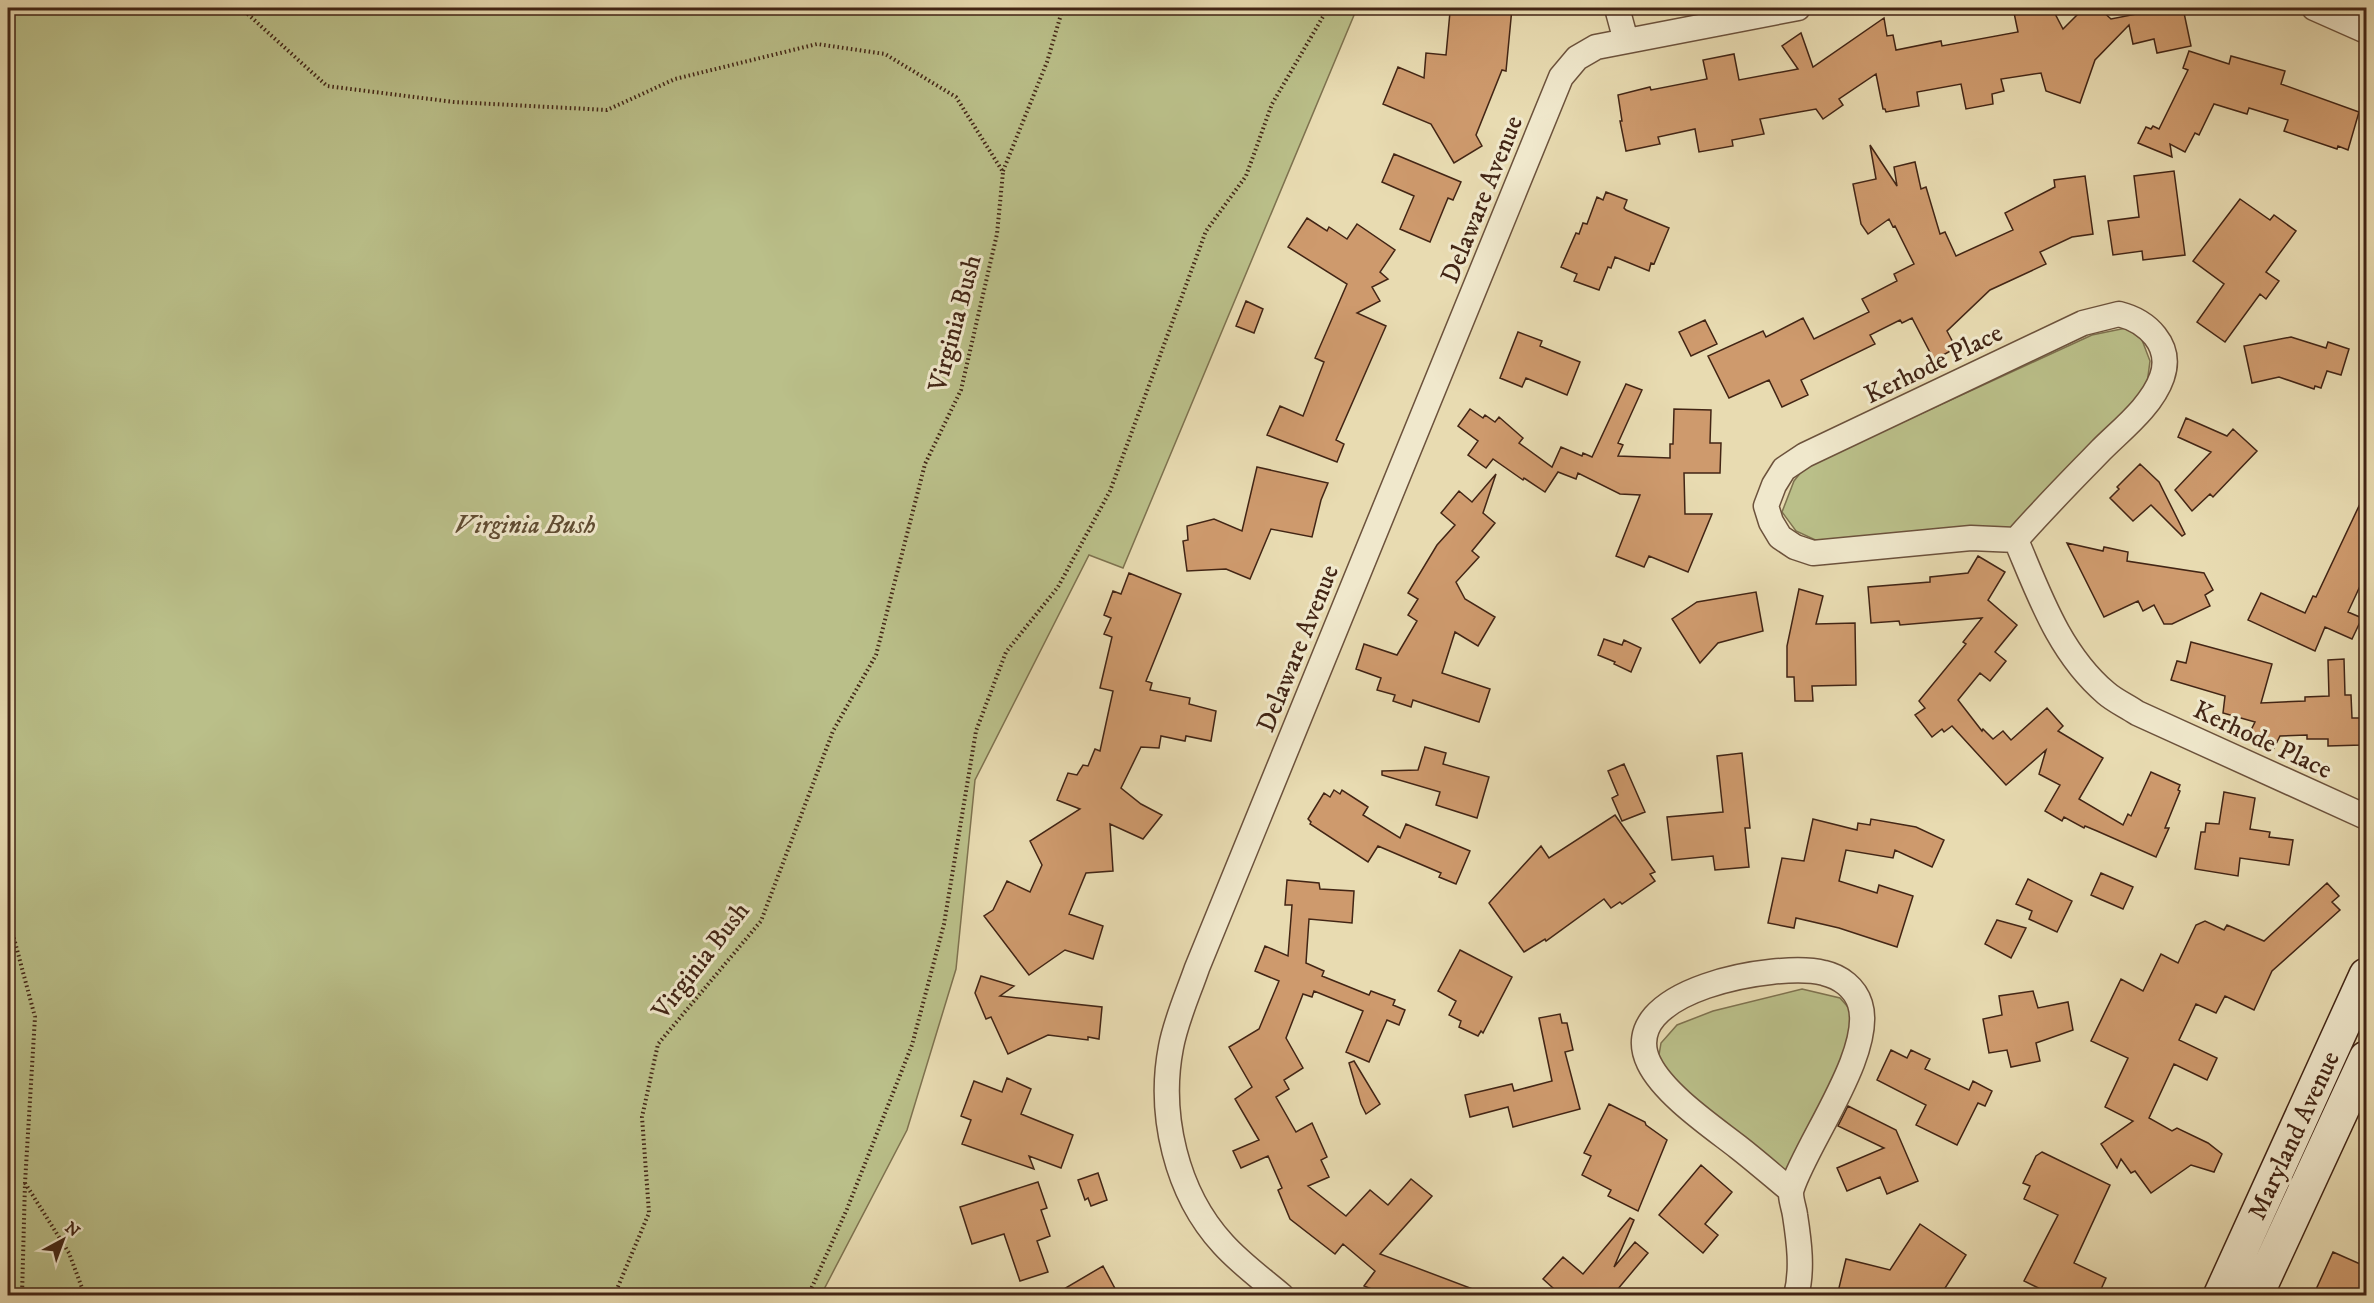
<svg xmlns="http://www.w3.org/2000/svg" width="2374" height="1303" viewBox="0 0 2374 1303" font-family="'IM FELL DW Pica',serif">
<rect width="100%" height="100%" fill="#e8dbb1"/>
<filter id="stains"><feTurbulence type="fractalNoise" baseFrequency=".00333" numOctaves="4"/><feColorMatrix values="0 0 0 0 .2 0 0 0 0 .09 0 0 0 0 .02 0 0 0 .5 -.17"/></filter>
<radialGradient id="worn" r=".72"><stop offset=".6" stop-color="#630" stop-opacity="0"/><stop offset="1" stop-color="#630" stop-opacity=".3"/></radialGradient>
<path fill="#babf89" stroke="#7e724f" stroke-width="1.5" d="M8,8H1357L1123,568L1089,555L975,780L956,969L907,1130L821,1295H8Z
M2126,328L2142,340L2150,361L2146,391L2012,530L1824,544L1796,531L1782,512L1794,481L1805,467L2092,335Z
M1802,989L1840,998L1863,1024L1791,1180L1675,1089L1658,1061L1661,1043L1677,1025L1713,1011Z"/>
<path fill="#ce9a6d" stroke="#422515" stroke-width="1.5" d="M1487,8H1512L1506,71L1502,70L1476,135L1482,146L1454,163L1431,124L1383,104L1398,67L1424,78L1426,53L1446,55L1450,12L1486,14Z
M2013,8H2052L2063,29L2084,8H2099L2111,19L2167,8H2183L2191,46L2157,53L2154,39L2133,44L2129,25L2095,60L2080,103L2046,91L2041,73L2001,79L2004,91L1992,94L1993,104L1966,109L1961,84L1917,92L1919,106L1886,112L1885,109H1883L1876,74L1839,99L1843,105L1823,119L1816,109L1760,119L1764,134L1732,140L1733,146L1699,152L1695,129L1658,137L1660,144L1626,151L1620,121H1622L1618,95L1650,87L1651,90L1707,79L1703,60L1734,54L1739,80L1798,69L1782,46L1801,33L1813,67L1884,18L1887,36L1893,35L1896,50L1941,41L1942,46L2018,32Z
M2189,51L2229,64L2231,56L2285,71L2281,84L2359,112L2348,150L2338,146L2337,149L2284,131L2288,120L2249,108L2247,114L2214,104L2199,135L2195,133L2185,152L2170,144L2172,157L2138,143L2146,127L2151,129L2153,126L2159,129L2188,70L2183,68Z
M1870,145L1897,186L1894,167L1915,162L1921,189L1926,187L1940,234L1945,232L1956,256L2013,230L2005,213L2055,187L2054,180L2085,176L2093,234L2072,237L2040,252L2046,264L1990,290L1947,331L1956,348L1934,360L1912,318L1902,323L1900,320L1870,335L1875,344L1801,380L1808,395L1782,407L1769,380L1729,398L1708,356L1763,331L1766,337L1803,318L1814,339L1869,312L1862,299L1897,281L1894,274L1914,264L1895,226L1893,227L1889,219L1868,234L1861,224L1853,184L1876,179Z
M1394,154L1461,182L1453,200L1448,198L1430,242L1400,229L1414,196L1382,182Z
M2174,171L2185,255L2143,260L2142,251L2113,255L2108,221L2139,217L2134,176Z
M1606,192L1627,200L1624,208L1626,210L1669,228L1654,264L1651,263L1649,271L1615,257L1611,268L1608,267L1599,290L1574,281L1577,274L1561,267L1576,233L1579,234L1583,223L1587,224L1597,197L1603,200Z
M2240,199L2270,220L2274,215L2296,231L2266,272L2279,281L2266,299L2260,294L2225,342L2197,322L2224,284L2193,261Z
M1307,218L1327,231L1329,227L1347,239L1357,224L1395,250L1380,272L1388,279L1372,287L1380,301L1357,313L1386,326L1336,440L1344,444L1337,462L1267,435L1280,406L1303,416L1324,362L1315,358L1347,284L1288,247Z
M1246,301L1263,309L1254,333L1236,326Z
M1705,320L1717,344L1691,356L1679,332Z
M1518,332L1542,341L1540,346L1580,362L1567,395L1526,378L1522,387L1500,378Z
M2291,337L2326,348L2328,342L2349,349L2341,375L2327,371L2321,388L2315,386L2314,389L2279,377L2252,383L2244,346Z
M1626,384L1642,390L1618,443L1623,445L1618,456L1670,458V444H1673L1674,409L1711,410L1710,443H1721L1720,473H1684L1685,514H1712L1688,572L1649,556L1644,567L1616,556L1640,495L1620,494L1578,473L1576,479L1558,472L1545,492L1524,478L1523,480L1493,459L1486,468L1468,455L1478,441L1458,426L1470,409L1483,418L1485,415L1495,422L1499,417L1523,438L1519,443L1552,467L1561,447L1582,456L1583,453L1592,457Z
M2186,418L2227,436L2233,429L2257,451L2213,497L2210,494L2192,511L2175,490L2211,452L2178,437Z
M2140,464L2159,482L2185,534L2182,536L2151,505L2133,521L2110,498L2119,489L2117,487Z
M1257,467L1328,483L1321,500L1312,537L1271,529L1250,579L1226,569L1187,571L1183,541L1188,540L1187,526L1214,519L1242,531Z
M1496,474L1483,513L1495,523L1472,551L1479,557L1456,582L1465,599L1495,617L1478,646L1455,632L1442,673L1490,689L1479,722L1413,700L1411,707L1393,701L1395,695L1377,690L1381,678L1356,669L1364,644L1397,655L1417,621L1408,615L1418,599L1408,593L1437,545L1455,525L1441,513L1459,491L1472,502Z
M2367,489V571L2348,612L2362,618L2352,639L2325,627L2315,651L2248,620L2261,593L2305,613L2313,596L2316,597Z
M2067,543L2103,551L2104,547L2128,552L2127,561L2204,573L2213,590L2205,595L2210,606L2172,624H2164L2154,605L2143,611L2138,601L2104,617Z
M1978,556L2005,572L1988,600L2017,625L1995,652L2006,661L1990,681L1980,673L1958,700L1982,731L1983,729L1993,739L2003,731L2011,740L2047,708L2063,726L2058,731L2103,758L2079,799L2123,825L2128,814L2131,816L2151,772L2180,785L2178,790L2180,791L2165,828H2169L2156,857L2097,831L2085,826L2084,828L2064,817L2062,821L2045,811L2060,785L2039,774L2046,750L2006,785L1952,726L1944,732L1942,729L1932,737L1915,715L1925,708L1919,701L1966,644L1963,642L1982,618L1900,625L1899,621L1871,623L1868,587L1930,582V577L1968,573Z
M1129,573L1181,594L1146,681L1152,683L1150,690L1190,698L1189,704L1216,711L1211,741L1186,736L1185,741L1161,736L1159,748L1141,747L1121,788L1141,804L1162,815L1143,839L1110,824L1113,871L1086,873L1069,914L1103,926L1093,959L1065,950L1029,975L984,916L993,910L1007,881L1030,892L1042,865L1030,841L1080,809L1057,800L1068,773L1077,775L1083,765L1088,766L1095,749L1100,751L1113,691L1100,688L1112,637L1104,634L1111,618L1104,615L1113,591L1121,594Z
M1799,589L1823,596L1816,624L1855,623L1856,685L1812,686L1813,701H1795L1794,677H1787V646Z
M1756,592L1763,631L1718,643L1700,663L1672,619L1697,602Z
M1604,639L1622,645L1624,640L1641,648L1631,672L1614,664L1615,662L1598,655Z
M2191,642L2272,664L2261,703L2305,701V697L2329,696L2328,660L2344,659L2345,695H2351L2352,718H2361L2362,745L2328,746V739H2307V735L2280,736L2272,752L2246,740L2255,722L2223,713L2225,696L2171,680L2177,661L2186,663Z
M1425,747L1446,753L1443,764L1489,777L1477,818L1436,805L1440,792L1382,775V771L1418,770Z
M1742,753L1750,828H1745L1749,867L1715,870L1713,856L1672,860L1667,817L1723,812L1717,756Z
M1624,764L1645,812L1622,821L1612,798L1618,795L1608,771Z
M1334,790L1340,794L1342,790L1365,805L1368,807L1363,815L1400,838L1406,824L1470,851L1456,884L1439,877L1441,873L1378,846L1368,862L1310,824L1311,822L1308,819L1324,793L1330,797Z
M2224,792L2255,798L2250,829L2270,832L2269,837L2293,840L2289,865L2240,858L2238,876L2195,869L2201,832H2205L2206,823L2219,824Z
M1615,815L1655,872L1650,874L1655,881L1622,904L1620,902L1611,908L1604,899L1546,941L1545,939L1524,952L1489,903L1541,846L1549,858Z
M1813,819L1857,830L1858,823L1870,825L1871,819L1916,827L1944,840L1932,867L1895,850L1893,858L1846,850L1839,881L1877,893L1879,885L1913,896L1897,947L1839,928L1796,918L1794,928L1768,923L1782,858L1804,861Z
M2101,873L2133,887L2123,909L2091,895Z
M2028,879L2072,901L2057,932L2029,919L2032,911L2016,904Z
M1287,880L1319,883L1320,889L1354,891L1352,923L1309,919L1306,963L1324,971L1322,976L1369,995L1371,991L1395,1000L1393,1005L1405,1010L1399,1025L1387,1020L1369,1062L1346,1052L1363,1011L1314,991L1312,997L1303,994L1286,1038L1303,1068L1284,1080L1289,1089L1276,1097L1296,1132L1312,1123L1327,1157L1321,1160L1329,1177L1308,1186L1346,1216L1370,1190L1388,1205L1411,1179L1432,1196L1380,1254L1486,1294V1296H1389L1364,1286L1375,1271L1343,1244L1335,1254L1290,1219L1278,1190L1282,1188L1268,1156L1241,1168L1233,1151L1259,1140L1235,1099L1252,1087L1229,1047L1259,1029L1279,981L1255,971L1265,946L1288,956L1292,905H1285Z
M2327,883L2339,896L2332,902L2340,910L2272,971L2254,1010L2225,996L2216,1013L2196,1004L2179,1040L2217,1058L2207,1080L2174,1064L2149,1118L2172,1131L2177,1128L2208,1143L2222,1154L2214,1172L2191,1165L2151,1193L2135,1171L2131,1173L2121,1159L2117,1168L2101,1144L2133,1121L2105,1107L2128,1058L2091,1041L2121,979L2143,991L2161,954L2178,963L2196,925L2205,921L2224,930L2227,925L2264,941Z
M1997,920L2026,928L2011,958L1985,944Z
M1460,950L1512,977L1483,1033L1481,1031L1478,1036L1459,1027L1461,1021L1449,1015L1456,1001L1438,991Z
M981,976L1014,986L1000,996L1102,1007L1099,1039L1088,1037V1040L1048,1035L1008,1054L991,1017L986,1019L975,993Z
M2033,991L2038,1008L2068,1002L2073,1030L2036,1043L2040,1061L2011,1067L2007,1050L1989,1053L1983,1019L2002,1015L1999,996Z
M1560,1014L1562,1023H1567L1573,1050L1565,1052L1580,1109L1513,1127L1508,1107L1470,1117L1465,1095L1512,1084L1514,1091L1552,1081L1539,1018Z
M1891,1050L1907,1058L1911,1050L1930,1059L1925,1069L1969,1090L1973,1081L1992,1091L1985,1106L1978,1103L1957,1145L1916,1125L1926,1105L1877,1080Z
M1354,1061L1380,1104L1366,1114L1361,1104L1349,1063Z
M1007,1078L1031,1089L1021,1114L1073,1135L1061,1168L1029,1156L1034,1169L962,1144L971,1120L961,1116L974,1081L1002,1092Z
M1609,1104L1645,1122L1646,1125L1667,1140L1638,1211L1608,1196L1611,1190L1582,1175L1591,1156L1584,1153Z
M1848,1106L1896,1130L1918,1181L1887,1194L1880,1177L1847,1191L1837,1168L1884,1148L1838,1126Z
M2042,1152L2110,1185L2074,1263L2106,1278L2098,1296H2055L2024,1281L2058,1215L2024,1199L2030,1186L2023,1183L2036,1156Z
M1701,1165L1732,1192L1705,1224L1718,1235L1703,1253L1659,1215Z
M1098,1173L1107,1200L1091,1206L1088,1198L1085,1200L1078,1180Z
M1038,1182L1047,1208L1041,1210L1050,1236L1037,1241L1048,1272L1020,1281L1004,1234L972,1244L960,1207Z
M1630,1218L1634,1220L1614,1267L1635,1242L1648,1253L1612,1296H1562L1543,1279L1563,1257L1583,1274Z
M1920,1224L1966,1255L1940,1296H1837L1846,1259L1890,1270Z
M2333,1252L2367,1267V1296H2313Z
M1103,1266L1119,1296H1052Z"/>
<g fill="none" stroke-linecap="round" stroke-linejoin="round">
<g stroke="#6c523c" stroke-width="27">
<path id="street" d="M1617,8L1626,41
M2314,8L2366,31
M2119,314C2147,321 2173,345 2162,377C2152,406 2122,429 2101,450C2072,480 2043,509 2016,540L1971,538L1813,553L1795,547L1780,537L1771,522L1766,506L1774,485L1784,469L1805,455L2083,323Z
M2016,540C2039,594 2059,653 2106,693C2115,701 2127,706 2137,713L2366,817
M1790,1190C1773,1176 1756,1161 1738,1147C1711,1126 1664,1094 1649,1063C1613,990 1778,961 1824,973C1841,977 1855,988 1860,1004C1875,1051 1807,1142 1792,1188C1789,1196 1794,1207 1795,1215C1799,1241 1803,1270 1796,1296
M1282,1296C1262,1279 1240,1263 1223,1244C1176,1193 1158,1114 1171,1047C1176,1020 1188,994 1197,968L1561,77L1577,58L1596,47L1798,8"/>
</g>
<g stroke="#422515" stroke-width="36">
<path id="secondary" d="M2220,1296L2366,975
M2256,1296L2366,1058"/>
</g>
<path stroke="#422515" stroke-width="4" stroke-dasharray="1.5 3" stroke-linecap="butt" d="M241,8L327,86L454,102L607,110L675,79L817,44L885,54L956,97L1003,172L997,234L961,390L925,464L876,655L833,731L761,921L658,1044L642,1117L649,1213L614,1296
M1003,171L1047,62L1062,11L1060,8
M8,916L35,1017L25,1183L22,1296
M25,1183L69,1253L85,1296
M808,1296L847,1209L912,1045L944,924L976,731L1006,652L1058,587L1110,491L1206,231L1246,176L1272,104L1328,8"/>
<use href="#street" stroke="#f0e8cc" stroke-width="24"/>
<use href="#secondary" stroke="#f0e8cc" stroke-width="33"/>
</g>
<g text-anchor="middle" stroke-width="6" stroke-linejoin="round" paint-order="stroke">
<g font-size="26" fill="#422515" stroke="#f0e8cc">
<text transform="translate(1481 199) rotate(-68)" y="9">Delaware Avenue</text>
<text transform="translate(954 323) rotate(-75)" y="9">Virginia Bush</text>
<text transform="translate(1933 363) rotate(-26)" y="9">Kerhode Place</text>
<text transform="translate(1297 648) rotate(-68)" y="9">Delaware Avenue</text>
<text transform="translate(2263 739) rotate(25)" y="9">Kerhode Place</text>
<text transform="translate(700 960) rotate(-52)" y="9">Virginia Bush</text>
<text transform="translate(2293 1135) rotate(-65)" y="9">Maryland Avenue</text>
</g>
<g font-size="26" font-style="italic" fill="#604c32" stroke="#f0e8cc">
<text x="525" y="533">Virginia Bush</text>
</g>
</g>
<rect width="2374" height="1303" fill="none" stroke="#e8dbb1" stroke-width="30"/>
<rect x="9" y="9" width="2356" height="1285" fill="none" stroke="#422515" stroke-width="3"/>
<rect x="15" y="15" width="2344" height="1273" fill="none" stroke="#422515" stroke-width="1.5"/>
<g transform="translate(63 1240) rotate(41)" stroke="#f0e8cc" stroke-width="4.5" paint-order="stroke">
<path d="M0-4.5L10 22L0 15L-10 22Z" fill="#422515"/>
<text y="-9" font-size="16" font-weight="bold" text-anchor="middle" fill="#422515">N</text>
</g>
<rect width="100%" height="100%" filter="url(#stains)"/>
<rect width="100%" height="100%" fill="url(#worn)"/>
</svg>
